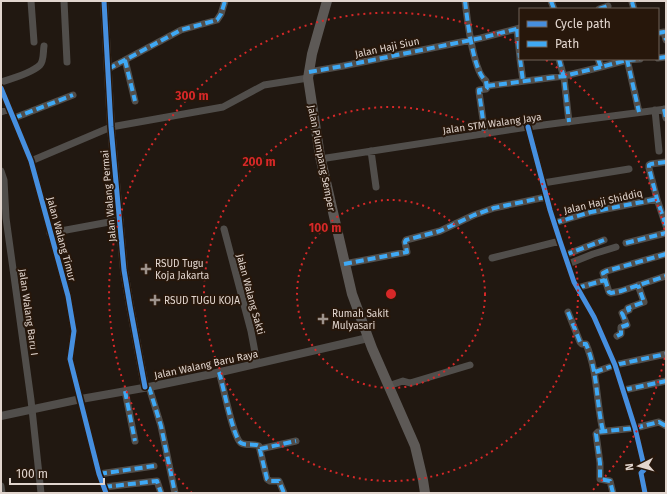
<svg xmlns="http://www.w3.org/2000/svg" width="667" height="494" viewBox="0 0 667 494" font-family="'Fira Sans',sans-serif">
<rect width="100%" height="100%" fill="#211811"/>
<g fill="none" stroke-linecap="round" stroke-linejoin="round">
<path stroke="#514e4b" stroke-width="7" d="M31,1L34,42
M64,1L67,62
M465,1C467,17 473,72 486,81L487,88L486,89L479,90V92L485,134
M551,1L554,9
M632,2L634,9
M599,9L608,6
M517,29L520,58
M658,33L664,32L666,40
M658,58L666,57
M520,59L523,81
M559,59L564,78L569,122
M598,59L601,67L627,60L640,59
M627,59L639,112
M125,60L135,101
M108,69L181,30L217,20L221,14L225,1
M309,72L343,66L481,38L520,28
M1,82C11,79 32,73 40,65C44,61 43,52 44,46
M487,86L564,76L601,67
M1,88L31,161L68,296L74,331L70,359L99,474L106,493
M664,109L666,118
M655,110L659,151
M1,112L10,109
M14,118L73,95
M528,127L550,210L560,241L574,282L594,317L615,365L635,428L644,466V470L641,473L645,493
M371,151L376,187
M320,159L528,127L666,109
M31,161L111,127L223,107L264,85L308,78
M666,162L651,164L649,165V168L657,199L666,226
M1,171L4,180L6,218L31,400L41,493
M543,183L629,169
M554,223L591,212L657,199
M224,229L251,331L257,363
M50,233L120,220
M626,243L666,233
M666,254L607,271L603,273L609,292L611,293L621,291L666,276
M565,255L604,240
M492,258L560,241
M344,264L407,252L405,242L406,240L440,231L474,215L494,208L546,197
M568,264L593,254L616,247
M577,288L605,280
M568,312L580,342L582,344H586C598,372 596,402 603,431
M617,336L621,334V327L627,325L622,313L629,310L628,308L644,302L638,285
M219,372C223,384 233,438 241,443C246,446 254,443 259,446L267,479L270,481H279L284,493
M595,372L615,365L666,354
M388,386L403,381L410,383L470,365
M149,387L161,426L175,493
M624,390L666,381
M125,391L135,441
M260,449L296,441
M99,474L154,466
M1,486L2,493
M104,487L157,481L161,493
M613,493L610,481L600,479V463L596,434L598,432L635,428L659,422L666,426"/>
<path stroke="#514e4b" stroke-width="8" d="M104,1L111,127L124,270L130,306L145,387
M1,416L81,399L149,387L212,374L368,338"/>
<path stroke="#5d5956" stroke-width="10" d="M327,1L312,54L308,78L320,156L352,294L372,348L415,446L423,480L425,493"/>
<path stroke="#3fa9f5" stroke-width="4" stroke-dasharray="8 4" stroke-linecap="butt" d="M465,1C467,17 473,72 486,81L487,88L486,89L479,90V92L485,134
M551,1L554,9
M632,2L634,9
M599,9L608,6
M517,29L520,58
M658,33L664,32L666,40
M658,58L666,57
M520,59L523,81
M559,59L564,78L569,122
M598,59L601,67L627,60L640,59
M627,59L639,112
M125,60L135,101
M108,69L181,30L217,20L221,14L225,1
M309,72L343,66L481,38L520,28
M487,86L564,76L601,67
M664,109L666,118
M14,118L73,95
M666,162L651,164L649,165V168L657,199L666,226
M554,223L591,212L657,199
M626,243L666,233
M666,254L607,271L603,273L609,292L611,293L621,291L666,276
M565,255L604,240
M344,264L407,252L405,242L406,240L440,231L474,215L494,208L546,197
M577,288L605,280
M568,312L580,342L582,344H586C598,372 596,402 603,431
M617,336L621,334V327L627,325L622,313L629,310L628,308L644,302L638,285
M219,372C223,384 233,438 241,443C246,446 254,443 259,446L267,479L270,481H279L284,493
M595,372L615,365L666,354
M149,387L161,426L175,493
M624,390L666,381
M125,391L135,441
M260,449L296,441
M99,474L154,466
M104,487L157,481L161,493
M613,493L610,481L600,479V463L596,434L598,432L635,428L659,422L666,426"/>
<g stroke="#27170b" stroke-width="8">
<path id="cycleway" d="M104,1L111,127L124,270L130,306L145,387
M1,88L31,161L68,296L74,331L70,359L99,474L106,493
M528,127L550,210L560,241L574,282L594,317L615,365L635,428L644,466V470L641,473L645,493"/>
</g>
<use href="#cycleway" stroke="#468fdf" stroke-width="5"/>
</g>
<g fill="none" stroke="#d62828" stroke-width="2" stroke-dasharray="2 4">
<circle cx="391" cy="294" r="94"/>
<circle cx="391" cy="294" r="187"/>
<path d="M666 352A281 281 0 0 1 590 493M192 493A281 281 0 0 1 519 44M546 60A281 281 0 0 1 666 236"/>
</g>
<g fill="#9e938c" stroke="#27170b" stroke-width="1.5">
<path d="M144 263h4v4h4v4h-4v4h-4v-4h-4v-4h4z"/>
<path d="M153 294h4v4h4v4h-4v4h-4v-4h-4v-4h4z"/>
<path d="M321 313h4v4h4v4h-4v4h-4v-4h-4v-4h4z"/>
</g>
<g text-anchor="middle" stroke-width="4" stroke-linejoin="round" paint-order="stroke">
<g font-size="10" fill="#e1d5ce" stroke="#27170b">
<text transform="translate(387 47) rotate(-12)" y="4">Jalan Haji Siun</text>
<text transform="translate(492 123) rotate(-8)" y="4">Jalan STM Walang Jaya</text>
<text transform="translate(322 158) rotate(79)" y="4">Jalan Plumpang Semper</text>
<text transform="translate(108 196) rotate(-95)" y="4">Jalan Walang Permai</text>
<text transform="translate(603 201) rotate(-13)" y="4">Jalan Haji Shiddiq</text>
<text transform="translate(62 239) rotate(75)" y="4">Jalan Walang Timur</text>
<text transform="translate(251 294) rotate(75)" y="4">Jalan Walang Sakti</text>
<text transform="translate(29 312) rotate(82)" y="4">Jalan Walang Baru I</text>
<text transform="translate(206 364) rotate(-12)" y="4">Jalan Walang Baru Raya</text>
</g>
<g font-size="10" fill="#e1d5ce" stroke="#27170b" text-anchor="start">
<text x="155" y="267">RSUD Tugu<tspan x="155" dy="12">Koja Jakarta</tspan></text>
<text x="164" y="304">RSUD TUGU KOJA</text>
<text x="332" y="317">Rumah Sakit<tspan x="332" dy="12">Mulyasari</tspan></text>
</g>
</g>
<circle cx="391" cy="294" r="6" fill="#d62828" stroke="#27170b" stroke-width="2"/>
<g font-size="12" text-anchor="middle" font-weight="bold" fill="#d62828" stroke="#27170b" stroke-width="4" stroke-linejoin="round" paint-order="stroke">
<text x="192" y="100">300 m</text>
<text x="259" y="166">200 m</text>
<text x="325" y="232">100 m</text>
</g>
<rect width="667" height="494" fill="none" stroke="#e1d5ce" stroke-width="4"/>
<rect x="519" y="8" width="140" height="52" fill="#27170b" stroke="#716359"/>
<rect x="527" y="21" width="20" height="6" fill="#468fdf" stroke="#716359"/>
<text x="555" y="28" font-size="12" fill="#e1d5ce">Cycle path</text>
<rect x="527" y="41" width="20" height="6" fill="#3fa9f5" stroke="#716359"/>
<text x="555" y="48" font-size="12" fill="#e1d5ce">Path</text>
<g transform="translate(639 466) rotate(264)" stroke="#27170b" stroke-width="3" paint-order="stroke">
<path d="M0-3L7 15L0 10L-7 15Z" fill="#e1d5ce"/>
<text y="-6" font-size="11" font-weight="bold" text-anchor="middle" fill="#e1d5ce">N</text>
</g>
<path d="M10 478v6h94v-6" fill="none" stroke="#e1d5ce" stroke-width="2"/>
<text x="16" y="478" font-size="12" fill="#e1d5ce" stroke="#27170b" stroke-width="3" paint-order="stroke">100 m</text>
</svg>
